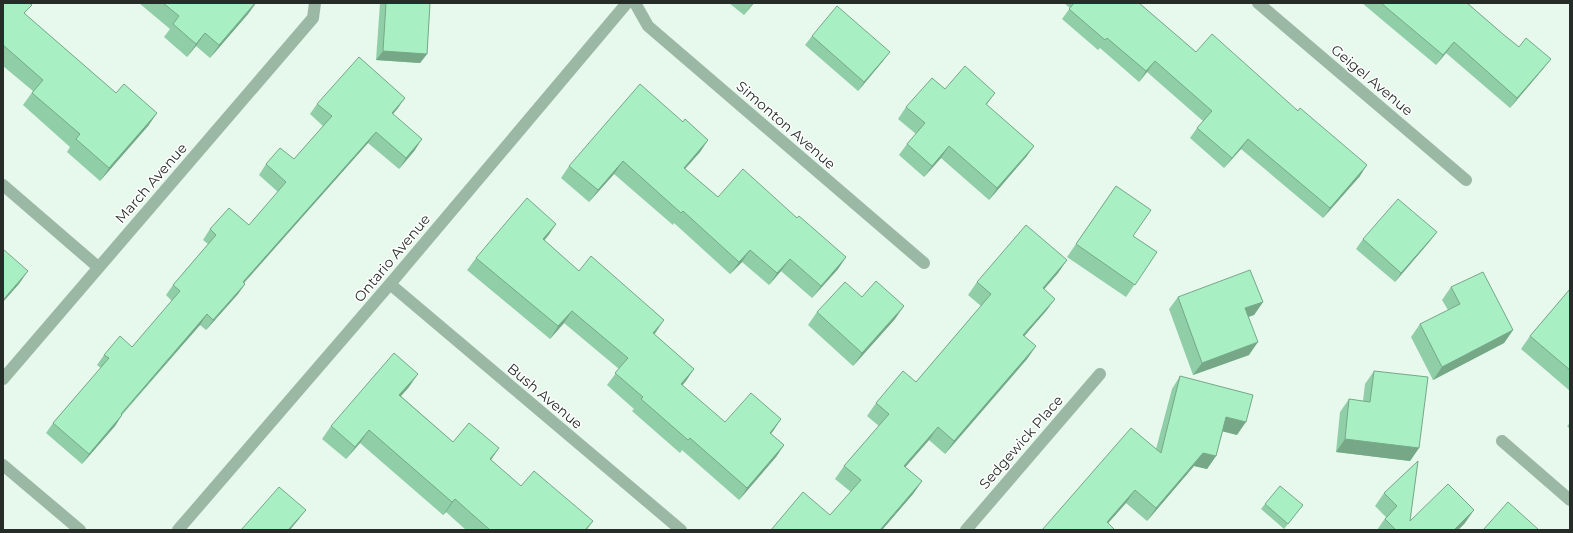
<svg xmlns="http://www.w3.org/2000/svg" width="1573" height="533" viewBox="0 0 1573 533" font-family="Montserrat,sans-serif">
<rect width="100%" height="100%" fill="#e7f8ec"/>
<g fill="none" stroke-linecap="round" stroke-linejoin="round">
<path stroke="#9ab8a4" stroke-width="12" d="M635,3L648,26L924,263
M1258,3L1466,180
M3,185L98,267
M390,284L681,530
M3,379L313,18L315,3
M1502,441L1570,500
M178,530L390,284L627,3
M966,530L1100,374"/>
<path stroke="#9ab8a4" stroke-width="12" d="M3,465L80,530"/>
</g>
<path fill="#90cea8" d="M3,3L25,14L116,93L157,113L148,126L100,181L67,152L70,147L23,105L33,91L3,66Z
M139,3H256L248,14L210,58L196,46L187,57L164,37L170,29Z
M380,3H430L427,54L420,63L376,60Z
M729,3H754L744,15Z
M1064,3H1139L1196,52L1360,176L1323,218L1241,149L1224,168L1190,138L1197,128L1203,121L1147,72L1139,82L1100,48L1098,50L1062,19L1070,8Z
M1362,3H1467L1504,35L1519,47L1551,59L1543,69L1510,108L1446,53L1436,65Z
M812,36L883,61L858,91L805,45Z
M945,89L987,105L1034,146L1026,157L989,200L941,158L924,177L899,155L907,144L916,134L898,119L906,107Z
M317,104L398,108L393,114L415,150L399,169L368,143L244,282L245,284L238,294L206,330L200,325L122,415L115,426L82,464L46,433L53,423L101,368L97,365L104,355L132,347L172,301L166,295L173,285L208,244L203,240L210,229L249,225L278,192L259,175L266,164L294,159L323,126L310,114Z
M683,122L708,140L700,152L685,169L718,197L797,218L846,257L838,269L812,298L781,271L769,285L742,262L730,274L674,223L673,225L614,174L589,202L561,178L569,166Z
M1116,186L1133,236L1157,252L1126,297L1067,257Z
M556,224L544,240L579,271L656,332L654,334L694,369L682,385L725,422L781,419L771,434L784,445L776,457L739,500L682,450L680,453L632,411L634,409L607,385L619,369L564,323L550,339L467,270L476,258Z
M1437,232L1430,241L1395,282L1356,249L1363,239Z
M1067,260L1058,273L1044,289L1055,299L1046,311L1024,336L1036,346L1027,359L945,454L929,440L905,467L922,481L913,494L882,530H771L830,515L851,492L835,479L844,466L879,426L867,416L876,403L916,382L981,306L968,295L977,282Z
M1451,287L1513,330L1504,343L1433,380L1411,337L1420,324L1448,310L1442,300Z
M1570,289V391L1521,349L1530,336Z
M862,297L895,319L853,366L808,325L817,312Z
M1178,297L1263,302L1254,315L1248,317L1249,355L1193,375L1169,309Z
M1374,371L1419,448L1410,461L1336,452L1340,412L1349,399L1363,401L1365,384Z
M1180,376L1237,435L1223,431L1216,456L1207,469L1194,466L1147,521L1126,503L1108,523L1042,530L1156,449L1172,389Z
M409,387L401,396L453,442L499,448L491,460L521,486L593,521L587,530H466L446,512L443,515L360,443L346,459L322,439L331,426Z
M1570,423V429L1567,426Z
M1418,461L1410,521L1465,523L1458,530H1377L1386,517L1375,506L1384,493Z
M1265,504L1303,505L1284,529L1261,509Z"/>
<path fill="#76a888" d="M256,3L248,14L210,58L219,45Z
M753,3H754L744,15Z
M205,33L196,46L187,57L196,44Z
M1454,42L1446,53L1436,65L1443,55Z
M383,51L427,54L420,63L376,60Z
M890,52L883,61L858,91L864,82Z
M1551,59L1543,69L1510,108L1517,98Z
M1155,61L1147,72L1139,82L1146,71Z
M995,93L987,104L978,115L986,104Z
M405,98L398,108L385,123L392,113Z
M157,113L148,126L100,181L109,168Z
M376,132L368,143L236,292L243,282Z
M422,139L415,150L399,169L406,158Z
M1248,139L1241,149L1224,168L1232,158Z
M708,140L700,152L675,180L684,168Z
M949,146L941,158L924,177L932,166Z
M1034,146L1026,157L989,200L997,188Z
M623,161L614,174L589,202L598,190Z
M1367,165L1360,176L1323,218L1330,208Z
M556,224L548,236L534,252L543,239Z
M1437,232L1430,241L1395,282L1401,273Z
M750,250L742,262L730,274L739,262Z
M846,257L838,269L812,298L821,286Z
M790,259L781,271L769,285L777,273Z
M1067,260L1058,273L1034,301L1043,288Z
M28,271L19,284L3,302V300Z
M245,284L238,294L206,330L213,320Z
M1055,299L1046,311L1014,348L1023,335Z
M1263,302L1254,315L1236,321L1245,308Z
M904,306L895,319L853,366L862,353Z
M572,311L564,323L550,339L558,326Z
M207,314L200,325L113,424L121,414Z
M664,320L656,332L645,345L653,333Z
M1513,330L1504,343L1433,380L1442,367Z
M1258,342L1249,355L1193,375L1202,363Z
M1036,346L1027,359L945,454L954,441Z
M694,369L686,381L673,396L681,384Z
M418,374L409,387L390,408L399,395Z
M122,415L115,426L82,464L89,454Z
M1226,417L1246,422L1237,435L1217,430Z
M781,419L773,431L761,445L770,433Z
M938,427L929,440L895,479L904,466Z
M369,430L360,443L346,459L355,447Z
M1345,439L1419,448L1410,461L1336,452Z
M784,445L776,457L739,500L747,488Z
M499,448L490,461V459Z
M1203,453L1216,456L1207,469L1194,466L1147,521L1156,508Z
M922,481L913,494L882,530H880Z
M1135,490L1126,503L1102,530L1107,522Z
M455,499L446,512L443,515L452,502Z
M306,510L299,519L290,530H288Z
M1474,510L1465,523L1458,530H1454Z"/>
<path fill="#a8f0c3" stroke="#76a888" d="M3,3H29L32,5L24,13L116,93L124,84L157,113L109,168L76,139L80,134L32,93L43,80L3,45Z
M163,3H255L219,45L205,33L196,44L173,24L179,16Z
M386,3H430L427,54L383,51Z
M1074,3H1139L1196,52L1212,34L1298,111L1300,108L1367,165L1330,208L1248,139L1232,158L1197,128L1212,111L1155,61L1146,71L1107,38L1105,40L1069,9Z
M1381,3H1467L1504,35L1519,47L1526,38L1551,59L1517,98L1454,42L1443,55Z
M837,6L890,52L864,82L812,36Z
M359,57L405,98L392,113L422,139L406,158L376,132L243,282L245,284L213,320L207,314L121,414L122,415L89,454L53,423L109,358L104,355L120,336L132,347L180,291L173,285L216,235L210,229L229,208L249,225L286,182L266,164L280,148L294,159L332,116L317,104Z
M965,66L995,93L986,104L1034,146L997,188L949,146L932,166L907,144L925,123L906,107L932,78L945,89Z
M640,84L683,122L685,119L708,140L684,168L718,197L743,169L797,218L799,216L846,257L821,286L790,259L777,273L750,250L739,262L683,211L681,213L623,161L598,190L569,166Z
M1116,186L1151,210L1133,236L1157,252L1135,285L1076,244Z
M527,198L556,224L543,239L579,271L591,256L664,320L653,333L694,369L681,384L725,422L751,393L781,419L770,433L784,445L747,488L690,438L688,440L641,399L643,397L615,373L628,358L572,311L558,326L476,258Z
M1398,199L1437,232L1401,273L1363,239Z
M1026,225L1067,260L1043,288L1055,299L1023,335L1036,346L954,441L938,427L904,466L922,481L880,530H771L803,492L830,515L861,480L844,466L889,414L876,403L903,371L916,382L991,294L977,282Z
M3,249L28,271L3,300Z
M1250,270L1263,302L1245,308L1258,342L1202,363L1178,297Z
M1483,272L1513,330L1442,367L1420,324L1460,304L1451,287Z
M876,281L904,306L862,353L817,312L845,282L862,297Z
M1570,289V370L1530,336Z
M394,353L418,374L399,395L453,442L469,423L499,448L490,459L521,486L534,471L593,521L585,530H490L455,499L452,502L369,430L355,447L331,426Z
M1374,371L1428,377L1419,448L1345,439L1349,399L1370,402Z
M1180,376L1253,395L1246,422L1226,417L1216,456L1203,453L1156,508L1135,490L1107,522L1115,530H1042L1131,428L1161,453Z
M1418,461L1410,521L1448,484L1474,510L1454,530H1396L1385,519L1397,506L1384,493Z
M1280,486L1303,505L1288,524L1265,504Z
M279,487L306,510L288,530H241Z
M1508,502L1539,530H1483Z"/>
<g text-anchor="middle" stroke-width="3" stroke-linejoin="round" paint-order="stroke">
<g font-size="14" fill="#262d29" stroke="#fff">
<text transform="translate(1372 80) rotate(40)" y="5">Geigel Avenue</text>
<text transform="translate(786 125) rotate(41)" y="5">Simonton Avenue</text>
<text transform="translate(151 183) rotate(-49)" y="5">March Avenue</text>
<text transform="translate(392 258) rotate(-50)" y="5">Ontario Avenue</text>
<text transform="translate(545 396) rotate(40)" y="5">Bush Avenue</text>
<text transform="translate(1021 442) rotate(-49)" y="5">Sedgewick Place</text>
</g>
</g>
<rect width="1573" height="533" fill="none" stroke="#262d29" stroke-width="8"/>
</svg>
